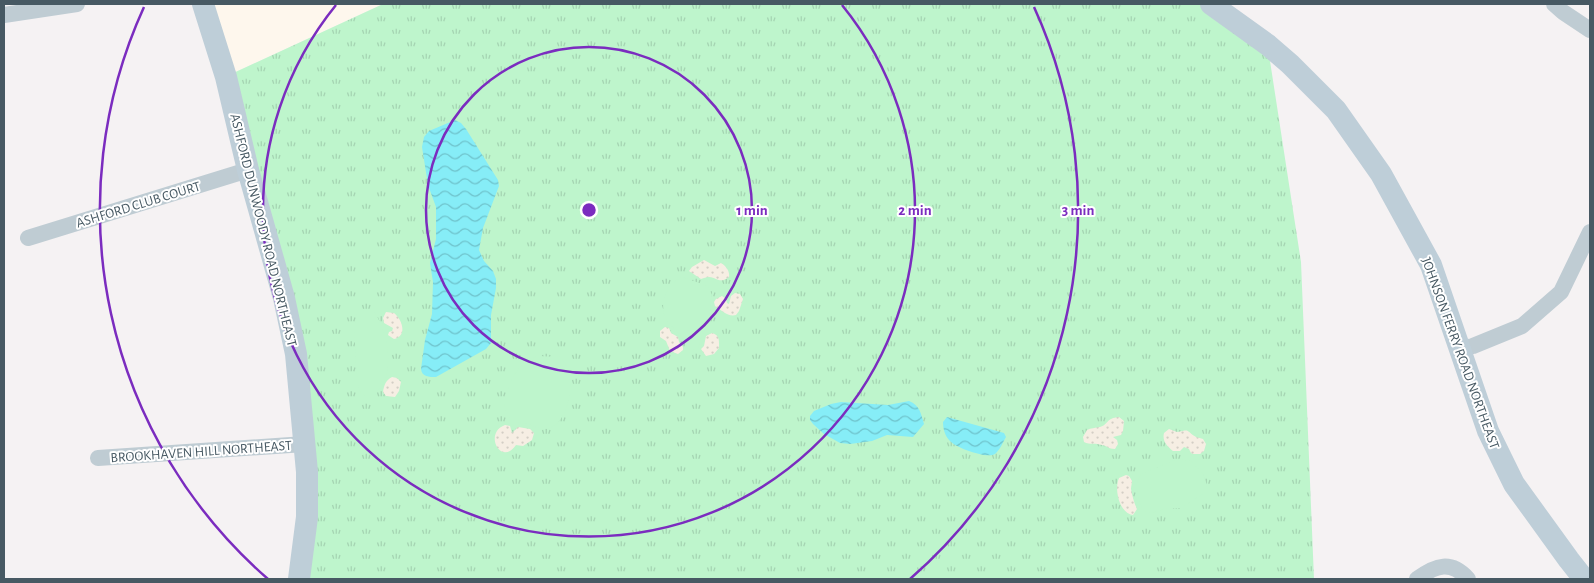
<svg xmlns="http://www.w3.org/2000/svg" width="1594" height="583" viewBox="0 0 1594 583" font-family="'Alegreya Sans',sans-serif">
<defs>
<pattern id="grass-tufts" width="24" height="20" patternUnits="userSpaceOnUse" patternTransform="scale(1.25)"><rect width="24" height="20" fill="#bef5cc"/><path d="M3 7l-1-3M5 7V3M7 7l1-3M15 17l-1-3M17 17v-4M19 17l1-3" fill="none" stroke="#a5d4b2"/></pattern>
<pattern id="sand-dots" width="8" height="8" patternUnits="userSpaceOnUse" patternTransform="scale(1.25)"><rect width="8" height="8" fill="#f6eee3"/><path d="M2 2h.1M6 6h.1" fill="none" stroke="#d4cec5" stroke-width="1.8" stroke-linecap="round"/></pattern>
<pattern id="water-waves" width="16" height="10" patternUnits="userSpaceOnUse" patternTransform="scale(1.25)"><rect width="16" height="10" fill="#86edf7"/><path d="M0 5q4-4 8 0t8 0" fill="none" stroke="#6fc3cc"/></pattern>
</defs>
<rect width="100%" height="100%" fill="#f5f2f3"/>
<path fill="#fef7ed" d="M208,4H383L229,75Z"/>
<path fill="url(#grass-tufts)" d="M383,4H1222L1266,35L1301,262L1314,579H304L309,469L229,75Z"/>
<path fill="url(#sand-dots)" d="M704,260L715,266L721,263C726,266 730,271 729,277C720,284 718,278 709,277C706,277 704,278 701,279L689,271L692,267Z
M735,293L740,294L743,299L739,311L736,315C728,317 722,311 715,306L714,302L716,299L722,296L726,299L727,303L729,304L731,296Z
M386,312L394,313C402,319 408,336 394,339L388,335L389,332L392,331L393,328L384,323L383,318Z
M665,327L669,328L671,333L678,337L679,342L683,347V350L678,354L670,351L666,341L660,337V331Z
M712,333C720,335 719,341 719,348L714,354L706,356L701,349L704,346L706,336Z
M392,377L397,378L401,382L399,391L395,397L386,396L383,392C384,385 386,380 392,377Z
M1119,417L1124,421L1123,431L1121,435L1113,437L1117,440L1118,444L1115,449C1108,449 1108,446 1102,445C1096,443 1090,445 1084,442L1083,437L1087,430C1091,428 1095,428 1100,427C1108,425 1106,418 1119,417Z
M505,425L510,426L512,433L518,427L530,429L534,433L532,440L523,446L516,445C501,467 483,433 505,425Z
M1169,429L1177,432C1191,429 1185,430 1196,437C1198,438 1201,438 1203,439L1206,444L1204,451L1200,454H1193L1191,453L1189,449L1184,447L1180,451H1173C1167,446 1162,441 1164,433Z
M1126,475L1129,476L1132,481C1132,483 1131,486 1131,489C1132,495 1134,503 1137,509L1133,515C1119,513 1114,489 1119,478Z"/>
<path fill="#bef5cc" d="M682,277L708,286L712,295L710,304L711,319L702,335L698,348L691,350C685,347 684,341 680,335C676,329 668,324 665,317C659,303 669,282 682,277Z
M363,309H371C385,322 392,358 386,376C384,383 378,390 374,396L367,398C366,397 361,393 361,393C355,384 353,323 357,314C359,310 359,311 363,309Z
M538,356L560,357C569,367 573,379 570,392C568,407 561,430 542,429C537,428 532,425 527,424C524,423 519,423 516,422C501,416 504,400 508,389C513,373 522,362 538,356Z
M1177,459L1191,461L1203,474L1207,485L1204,493L1181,508L1165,509L1151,513L1143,510C1137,498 1134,487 1141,474Z"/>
<path fill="url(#water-waves)" d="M455,120L461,123L466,129L498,180L499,186L483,228L479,250L484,261L493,271L496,279V288L491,315V343L486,349L436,377C429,377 422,377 421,369L425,340L432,314L433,282L430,263L436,239V207L428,185L422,147L424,137L429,131Z
M909,401C920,405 921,414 924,424L913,437L887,435L872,441L850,444L840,443L824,434L813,424L810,420V416L814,411L831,404L841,402L888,405Z
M947,417L1004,433L1006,437C1003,442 1000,450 995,454C987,459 956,448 950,441C945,436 943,429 943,422Z"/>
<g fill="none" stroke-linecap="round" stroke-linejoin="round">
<path stroke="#bfccd3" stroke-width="16" d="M1554,4L1563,12L1590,30
M4,15L77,4
M28,238L248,170
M1459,349L1473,346L1522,326L1561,292L1590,232
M98,458L305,444
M1417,579C1436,565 1451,560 1468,579"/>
<path stroke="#beced8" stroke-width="22" d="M203,4L226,77L248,170L284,298L296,354L307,472V517L299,579
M1211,4L1268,45L1290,64L1336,110L1381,174L1431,265L1488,431L1514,484L1569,560L1584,579"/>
</g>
<g fill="none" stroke="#7b2cbf" stroke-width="2.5">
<circle cx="589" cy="210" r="163"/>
<path d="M842 5A326 326 0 1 1 336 5"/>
<path d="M268 579A489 489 0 0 1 144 7M1034 7A489 489 0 0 1 910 579"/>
</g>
<g text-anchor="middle" stroke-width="4" stroke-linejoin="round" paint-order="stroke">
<g font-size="14" fill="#475963" stroke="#fff">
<text transform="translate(138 204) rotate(-17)" y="5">ASHFORD CLUB COURT</text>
<text transform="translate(264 230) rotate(76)" y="5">ASHFORD DUNWOODY ROAD NORTHEAST</text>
<text transform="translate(1461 353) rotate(70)" y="5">JOHNSON FERRY ROAD NORTHEAST</text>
<text transform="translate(201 451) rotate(-4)" y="5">BROOKHAVEN HILL NORTHEAST</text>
</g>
</g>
<circle cx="589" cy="210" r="8" fill="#7b2cbf" stroke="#fff" stroke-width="2.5"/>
<g font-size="15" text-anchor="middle" font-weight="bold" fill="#7b2cbf" stroke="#fff" stroke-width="4" stroke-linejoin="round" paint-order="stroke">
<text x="752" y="215">1 min</text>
<text x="915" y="215">2 min</text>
<text x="1078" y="215">3 min</text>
</g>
<rect width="1594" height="583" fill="none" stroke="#475963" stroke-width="10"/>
</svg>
